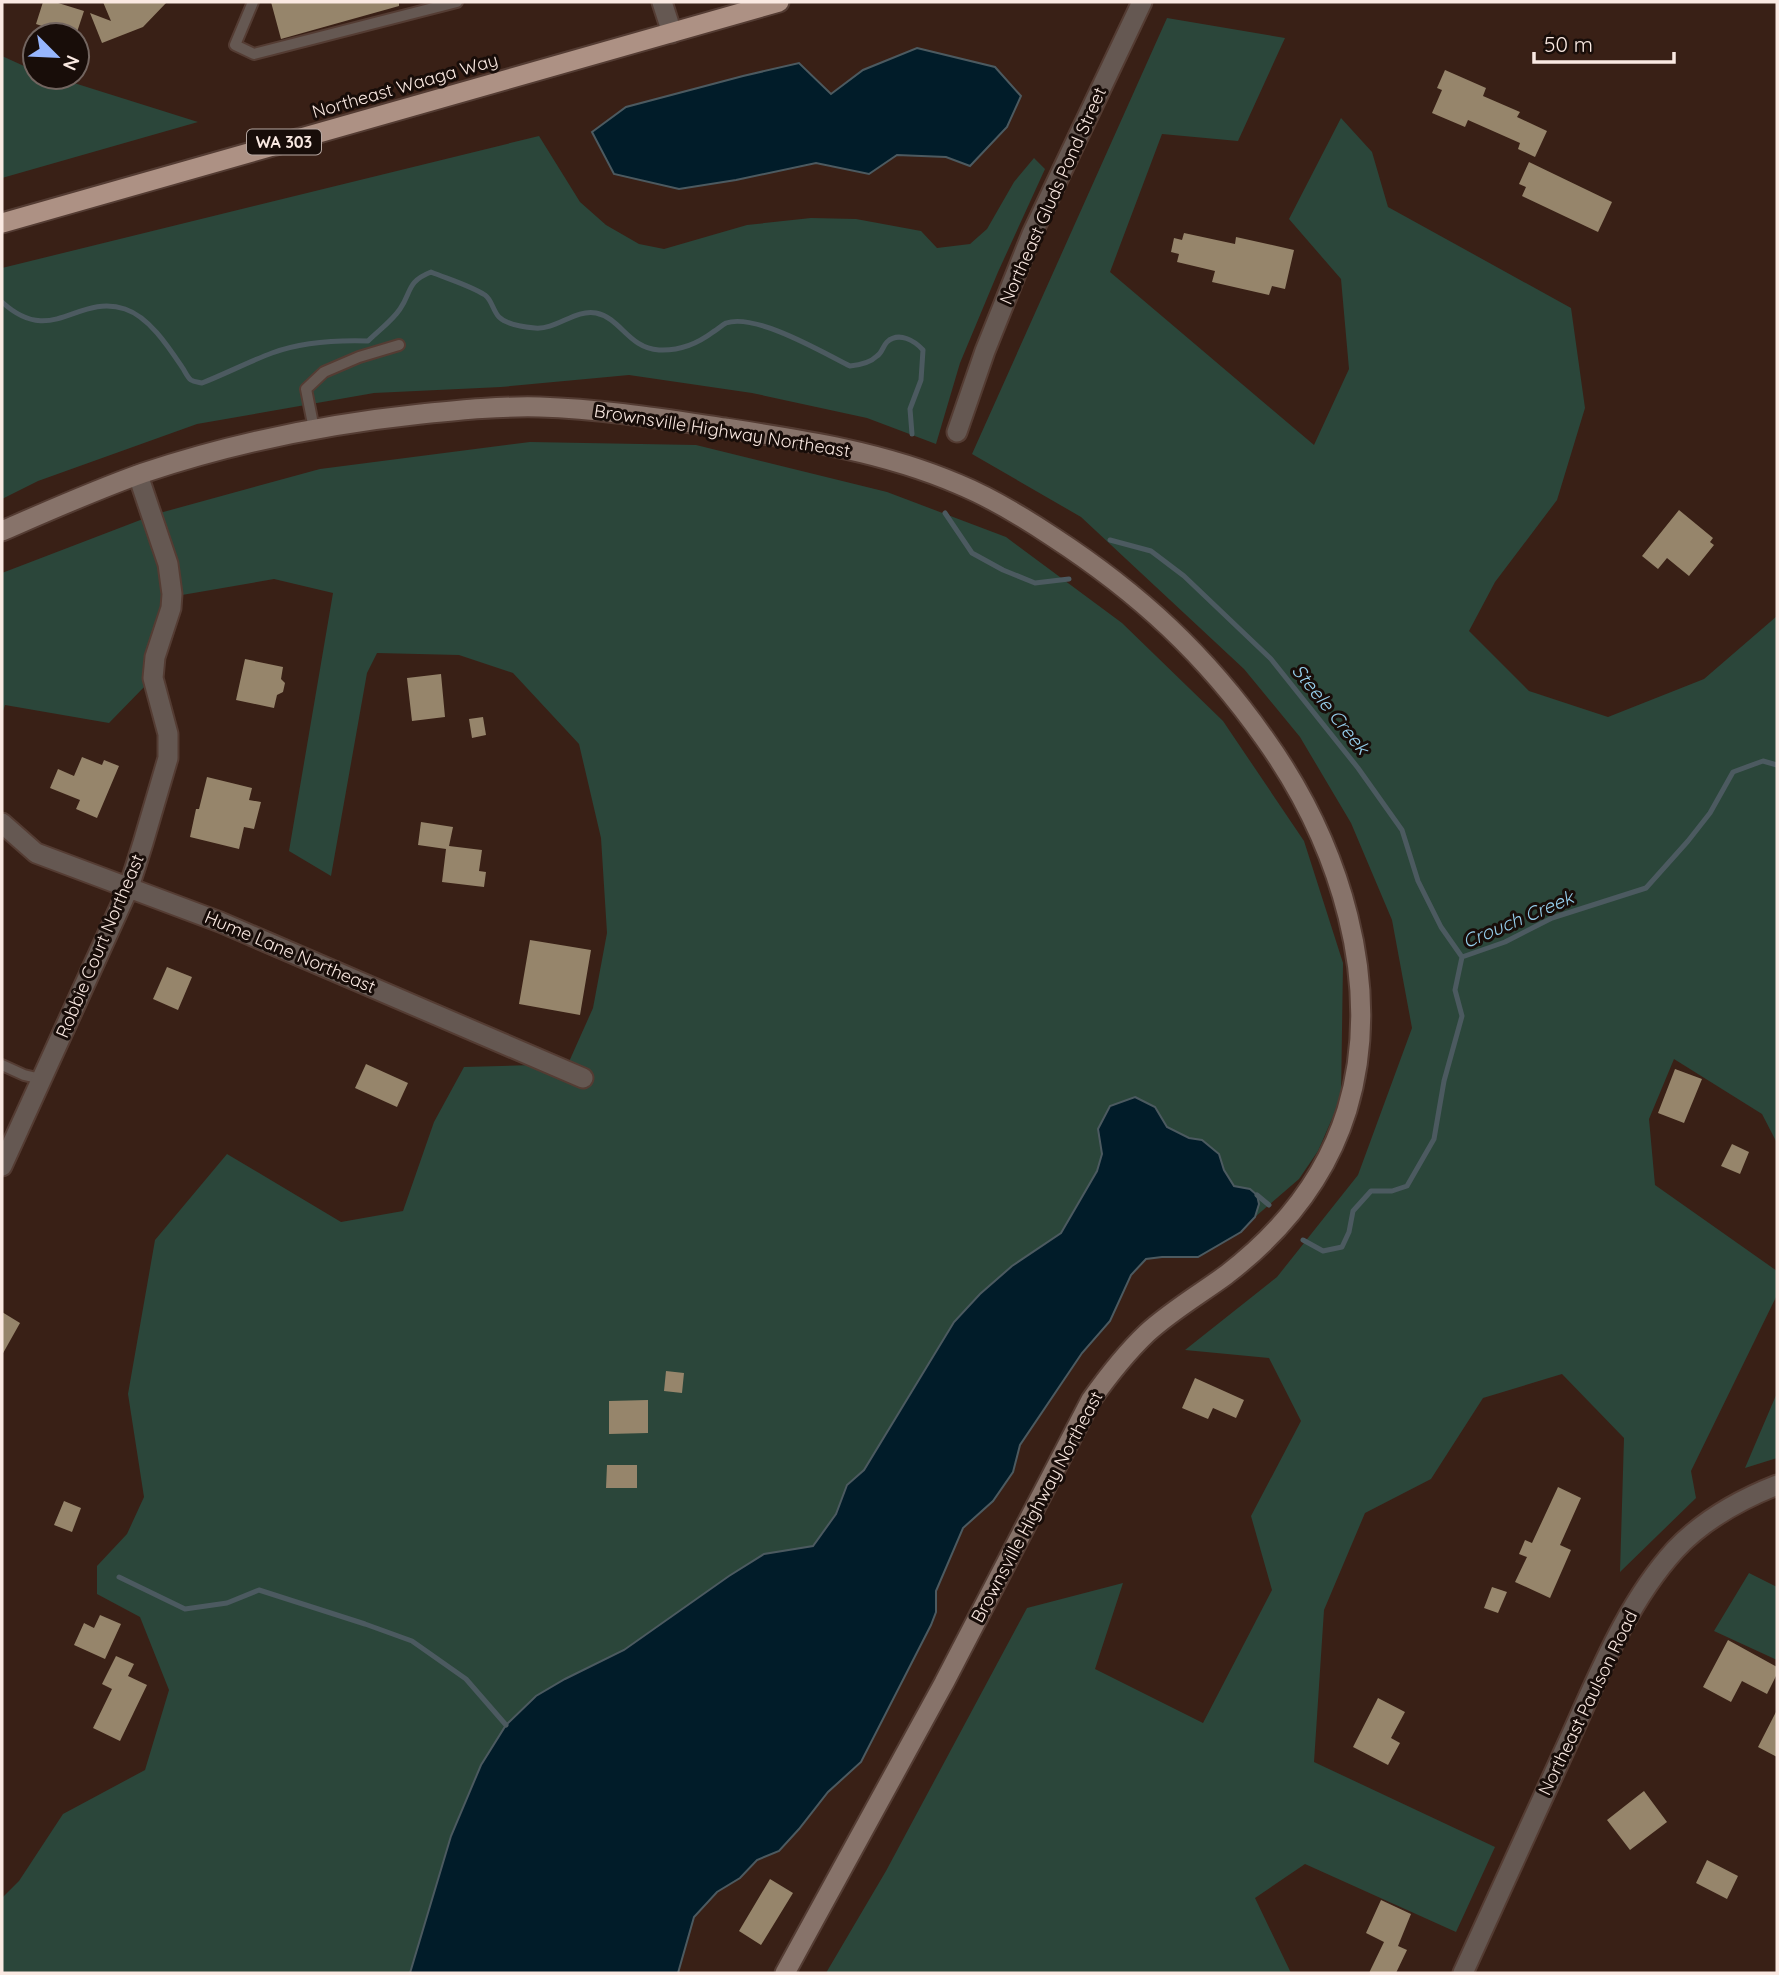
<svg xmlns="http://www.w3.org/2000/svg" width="1779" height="1975" viewBox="0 0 1779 1975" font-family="Quicksand,sans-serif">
<rect width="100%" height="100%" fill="#392016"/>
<path fill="#2b463a" d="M1167,18L1285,38L1238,141L1162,134L1110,272L1314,445L1349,369L1341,279L1289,219L1341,118L1372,152L1388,207L1571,308L1585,408L1557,500L1495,582L1469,631L1529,691L1608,717L1704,679L1777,616V1143L1762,1114L1674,1059L1649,1119L1655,1185L1777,1271V1295L1691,1471L1696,1498L1620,1572L1624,1438L1562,1374L1483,1398L1431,1479L1365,1513L1324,1610L1314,1762L1495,1847L1456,1932L1305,1864L1255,1898L1291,1973H826L886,1871L1027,1608L1123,1583L1095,1669L1203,1723L1272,1590L1251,1516L1301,1421L1269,1358L1185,1350L1277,1277L1358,1175L1412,1028L1392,920L1351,823L1300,737L1244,669L1081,517L972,454Z
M2,56L35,71V77H55L198,122L2,178Z
M539,136L580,202L606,225L639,244L664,249L747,225L811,218L856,219L921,231L937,248L970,244L987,229L1014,182L1034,158L1045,169L998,272L960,363L936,444L867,418L752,393L629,375L501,387L374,393L197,424L38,481L2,499V268Z
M530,442L696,445L887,492L1006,537L1122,623L1223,721L1304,841L1343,963L1341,1098L1318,1151L1299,1179L1255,1217L1241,1232L1198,1257H1162L1146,1259L1131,1275L1110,1321L1082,1353L1020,1445L1013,1472L993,1501L963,1528L936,1591V1612L931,1625L861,1762L828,1792L799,1829L779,1851L757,1860L740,1878L717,1892L694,1917L678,1973H2V1898L19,1881L63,1814L145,1770L169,1690L140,1617L97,1594V1566L127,1534L144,1497L128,1394L155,1240L227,1154L341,1222L403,1211L434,1122L464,1067L568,1064L593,1008L607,933L601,838L579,744L513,673L459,655L377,653L367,673L331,876L289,851L333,593L274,579L182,595L147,684L109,723L5,705L2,714V573L156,514L320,469Z
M1777,1393V1458L1745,1468Z
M1749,1573L1777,1587V1660L1714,1631Z"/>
<path fill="#011c29" stroke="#4c5a60" stroke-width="2" d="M917,48L995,67L1021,96L1007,127L970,166L946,157L897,155L869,174L816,163L736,180L679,189L614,174L592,132L626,107L743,76L799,63L831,94L863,70Z
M1135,1097L1155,1107L1167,1127L1189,1138L1202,1140L1219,1154L1224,1170L1234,1186L1250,1189L1257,1195L1259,1204L1255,1217L1241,1232L1198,1257H1162L1146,1259L1131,1275L1110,1321L1082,1353L1020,1445L1013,1472L993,1501L963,1528L936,1591V1612L931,1625L861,1762L828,1792L799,1829L779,1851L757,1860L740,1878L717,1892L694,1917L678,1973H410L451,1836L481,1765L506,1725L536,1696L565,1679L624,1650L729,1576L764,1554L813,1546L836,1514L847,1485L864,1470L954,1322L980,1294L1012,1266L1061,1233L1097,1171L1102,1154L1098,1129L1110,1106Z"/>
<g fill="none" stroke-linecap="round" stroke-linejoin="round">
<path stroke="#4c5a60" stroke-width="5" d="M2,302C52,348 77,293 125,309C149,317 168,346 182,367C185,371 187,377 191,380C194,382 198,382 202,383C225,374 248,362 272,353C302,342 336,340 368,341C378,331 392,321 400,309C412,292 406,282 431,272C448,279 469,285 485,295C492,300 493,311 499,317C507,325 524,327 535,328C556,330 575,309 596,313C621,318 628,348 659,350C679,351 697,344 713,332C718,329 722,325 726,323C756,313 822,352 850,366C860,365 870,363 877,356C882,353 883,346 887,342C899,331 915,341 923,350L921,380L910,409L912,434
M945,513L972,553L1003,570L1035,583L1069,579
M1110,540L1151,551L1184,576L1271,659L1358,768L1402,830L1418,881L1441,927L1462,957
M1462,957L1505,942L1552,918L1646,888L1688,841L1710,813L1733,772L1763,761L1777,765
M1257,1195L1269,1205
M1303,1240L1323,1251L1342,1247L1349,1232L1353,1211L1371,1191H1392L1407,1186L1434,1139L1444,1081L1462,1016L1455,990L1462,957
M119,1577L185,1609L227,1603L259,1590L365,1624L412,1641L466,1679L506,1725"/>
</g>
<path fill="#96856b" d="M43,2H55L84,11L76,35H69L36,24Z
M103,2H167L143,27L102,43L90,13L111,21Z
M271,2H399V6L281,39Z
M1445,70L1486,88L1483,96L1520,112L1517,117L1547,131L1535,157L1518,149L1520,143L1468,120L1465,127L1432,113L1442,90L1437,88Z
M1529,162L1612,202L1598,232L1522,196L1526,187L1519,184Z
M1184,233L1235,244L1236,237L1294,250L1285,289L1272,286L1269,295L1212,282L1215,271L1177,262L1179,254L1171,252L1174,238L1182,240Z
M1679,510L1713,538L1710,542L1714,545L1689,576L1667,558L1658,569L1642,556Z
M245,659L283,667L281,679L285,683L283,692L277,695L274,708L236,700Z
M441,674L445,717L412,721L407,678Z
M483,717L486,735L472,738L469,719Z
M82,757L102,765L104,760L119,766L97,818L76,809L80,800L50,788L58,769L74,776Z
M207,777L252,788L249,800L261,802L254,829L244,827L239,849L190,837L196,809H199Z
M421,822L453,827L449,846L482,850L479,871L486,872L484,887L442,882L446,849L418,845Z
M530,940L591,950L580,1015L519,1004Z
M167,967L192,977L178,1010L153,999Z
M366,1064L408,1083L397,1107L355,1088Z
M1675,1069L1702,1079L1684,1123L1658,1113Z
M1732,1144L1749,1152L1740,1174L1721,1166Z
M2,1312L20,1323L2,1355Z
M666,1371L684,1373L682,1393L664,1391Z
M1195,1378L1244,1400L1236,1418L1213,1408L1208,1419L1182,1408Z
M648,1400V1433L609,1434V1401Z
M607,1465H637V1488H606Z
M1558,1487L1581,1498L1560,1545L1571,1550L1550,1598L1515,1582L1527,1557L1519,1554L1525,1540L1532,1543Z
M64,1501L81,1508L72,1532L54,1525Z
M1492,1587L1507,1592L1498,1613L1484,1608Z
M100,1615L121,1624L105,1659L74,1645L84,1623L94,1628Z
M1728,1640L1777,1667V1674L1767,1694L1742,1681L1731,1702L1703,1687Z
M116,1656L134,1664L128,1676L147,1685L120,1741L93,1728L112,1689L102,1684Z
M1378,1698L1405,1712L1391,1738L1400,1743L1388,1765L1353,1747Z
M1777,1710V1757L1758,1747Z
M1644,1791L1667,1822L1630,1850L1607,1820Z
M1707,1860L1738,1876L1727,1899L1696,1883Z
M770,1879L793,1893L761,1945L739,1931Z
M1381,1900L1411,1914L1398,1946L1407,1950L1396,1973H1369L1384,1942L1366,1933Z"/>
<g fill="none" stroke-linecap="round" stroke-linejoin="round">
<g stroke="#543c33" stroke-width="14">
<path id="service" d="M253,2L235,45L254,54L457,2
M314,429L306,389L324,372L359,357L399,345
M2,1065L24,1075L41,1079"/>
</g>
<g stroke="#543c33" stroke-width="23">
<path id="minor" d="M957,432L985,351L1032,234L1142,2
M2,823L36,853L220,922L583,1078
M2,1166L129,887L143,843L168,758V734L153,678L155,657L171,608L172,594L168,564L138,475"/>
</g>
<g stroke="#543c33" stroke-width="23">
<path id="tertiary" d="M662,2L672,33
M1463,1973C1499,1894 1535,1815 1571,1736C1600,1672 1627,1603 1675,1550C1703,1520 1739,1500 1777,1485"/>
</g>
<g stroke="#543c33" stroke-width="23">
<path id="secondary" d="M2,531C48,511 95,490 143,473C232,443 327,424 421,414C461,410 500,406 540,407C602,409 664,419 725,428C804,440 884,452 958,484C992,498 1023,517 1053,537C1139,593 1206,655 1265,739C1339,843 1385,984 1347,1110C1326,1178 1282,1232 1226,1275C1200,1294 1171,1311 1147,1333C1126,1353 1108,1376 1091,1400L944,1683L785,1973"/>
</g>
<g stroke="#543c33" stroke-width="23">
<path id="trunk" d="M2,223L779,2"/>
</g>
<use href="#service" stroke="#655852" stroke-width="10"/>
<use href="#minor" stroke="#655852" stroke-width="19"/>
<use href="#tertiary" stroke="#655852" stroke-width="19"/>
<use href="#secondary" stroke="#87736a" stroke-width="19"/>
<use href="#trunk" stroke="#ad9184" stroke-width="19"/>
</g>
<g text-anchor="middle" stroke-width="6" stroke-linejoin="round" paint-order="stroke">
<rect fill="#180d09" stroke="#b6a7a1" stroke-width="2" x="247" y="129.5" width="74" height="25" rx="5"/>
<g font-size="16" font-weight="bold" fill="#fae9e2">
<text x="284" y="148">WA 303</text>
</g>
<g font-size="18" fill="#fae9e2" stroke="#180d09">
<text transform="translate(405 86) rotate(-16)" y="6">Northeast Waaga Way</text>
<text transform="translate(1053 196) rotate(-66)" y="6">Northeast Gluds Pond Street</text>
<text transform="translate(722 431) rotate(9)" y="6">Brownsville Highway Northeast</text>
<text transform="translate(100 946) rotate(-67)" y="6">Robbie Court Northeast</text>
<text transform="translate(290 952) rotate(23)" y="6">Hume Lane Northeast</text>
<text transform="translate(1037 1507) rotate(-62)" y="6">Brownsville Highway Northeast</text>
<text transform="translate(1588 1703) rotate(-64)" y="6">Northeast Paulson Road</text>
</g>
<g font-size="19" font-style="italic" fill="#96cfed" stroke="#180d09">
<text transform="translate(1331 709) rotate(51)" y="7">Steele Creek</text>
<text transform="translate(1518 919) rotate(-23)" y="7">Crouch Creek</text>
</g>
</g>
<rect width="1779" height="1975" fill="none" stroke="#fae9e2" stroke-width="7"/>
<g transform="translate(56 56) rotate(114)"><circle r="33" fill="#180d09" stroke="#726560" stroke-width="2"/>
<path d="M0-5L12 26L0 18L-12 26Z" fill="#97b6fd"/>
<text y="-10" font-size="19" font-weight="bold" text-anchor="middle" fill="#fae9e2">N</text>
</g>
<path d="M1534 52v10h140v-10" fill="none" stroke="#fae9e2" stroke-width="3.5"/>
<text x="1544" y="52" font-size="21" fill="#fae9e2" stroke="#180d09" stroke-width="5" paint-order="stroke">50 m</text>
</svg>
